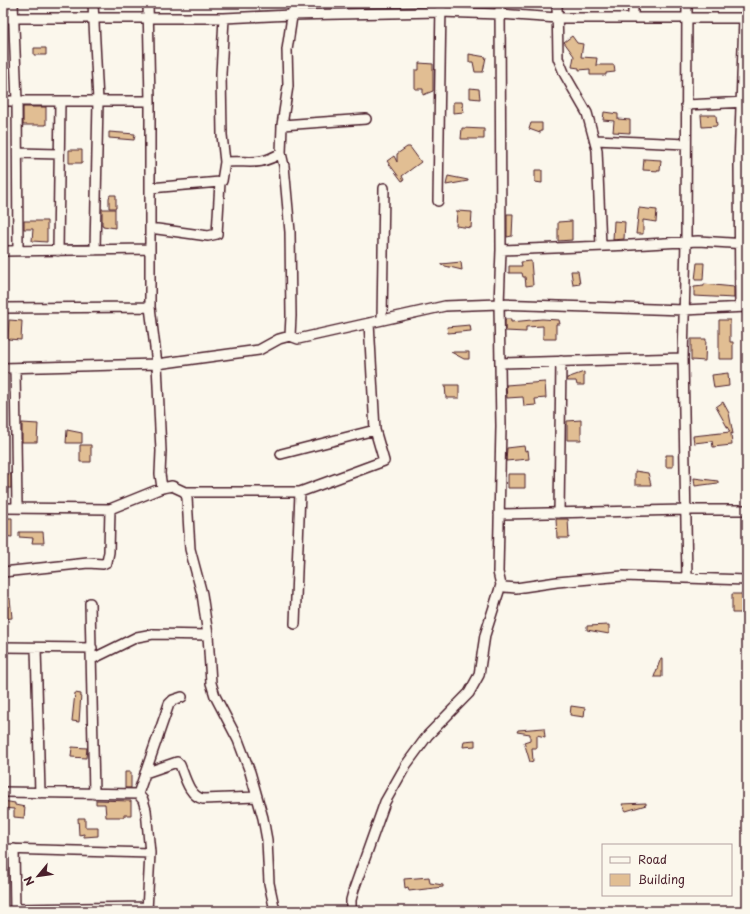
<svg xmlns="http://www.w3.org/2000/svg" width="750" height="914" viewBox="0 0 750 914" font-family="'Playpen Sans',sans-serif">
<rect width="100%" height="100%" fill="#fbf7ec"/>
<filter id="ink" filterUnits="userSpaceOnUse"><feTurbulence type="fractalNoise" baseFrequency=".025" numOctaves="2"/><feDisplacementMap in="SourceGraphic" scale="8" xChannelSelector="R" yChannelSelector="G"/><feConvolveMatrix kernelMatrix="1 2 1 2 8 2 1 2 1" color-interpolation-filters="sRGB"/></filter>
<g filter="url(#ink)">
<path fill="#e1be93" stroke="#4a1f2b" d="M572,36L577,43L583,44L581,57L597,58L596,65H614L615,72L606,73V75H590V69L579,70V68L572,67L574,56L564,42Z
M34,48H46V55H34Z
M469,54L486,57L483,72H475L473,62H469Z
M419,63L433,64V91L423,95V89H415V70H419Z
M470,88L479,89L480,99L470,98Z
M453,102H462L464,112L453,113Z
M23,107H46V125H23Z
M604,112L618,114V119L630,120V133L613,132L614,121L603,120Z
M701,115H716L717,126L702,127Z
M531,123H542V131H540V133L529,129Z
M462,128L484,129V139H461Z
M109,132L135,134L134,140L109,138Z
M407,147H410L421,162L402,176L404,180L402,181L387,161L394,156L397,162V154Z
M69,150H82V163H69Z
M644,159L661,160L660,171L643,170Z
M535,170H542V183L535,182Z
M448,176L468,180V181L446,185Z
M110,195H116V208H109V198Z
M639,208L657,210L656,222L643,220V234H636Z
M102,209H115V228L103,226V225H102Z
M457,211L472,212L471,228L456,226Z
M507,214H513L512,236L507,237Z
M24,221H47V242L32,241L33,229H24Z
M572,221V240L558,241V222Z
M614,221L625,222L624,239L613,240Z
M531,261L533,285L526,286L525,277H523L522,273H509V266H522L521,262Z
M461,262L462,270L441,265V264Z
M697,263H704L703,280H695Z
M571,271H578L580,284L573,285Z
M704,284L734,287V298L694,296V287L704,286Z
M505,319H511V322L542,319L559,320L560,324H556V339H543V326L526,327V332L505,331Z
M9,320L22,321L21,340L8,339Z
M719,320H730V342H733V359H719Z
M470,325L471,331L448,333L447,327Z
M691,339H706L705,361L691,360Z
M451,352H469V359H464Z
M584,372V385H577L576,381H567V378Z
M728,373L729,386L714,388L712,375Z
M545,382L546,398L535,399L536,405L524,406L523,397L507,398L506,385Z
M445,385H459V398H446Z
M723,402L729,413L733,434L731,433L732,445L713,447L712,441L694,443L693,436L730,432L716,407Z
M581,420V440H567V421Z
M22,423L38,424L37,442H22Z
M67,430L82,433V443H66Z
M80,445H91V462H80Z
M524,446L525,451L528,450L529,459L506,461L507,448Z
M666,455H673V467H666Z
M635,471L648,473L651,485H635Z
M3,474H11V488H3Z
M508,474H525V488H508Z
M694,478L718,481V483L695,486Z
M3,518H12V537L3,536Z
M556,519H568L569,538H557Z
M19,532H43L44,543H32L33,538L19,537Z
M732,594H744L745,606L747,607V612H744V613H732Z
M3,598H10L12,618L3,619Z
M609,625V634L587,630V626Z
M661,658H662V677H654Z
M75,693L81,694L79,722L72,721Z
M571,706L585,708L584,717L570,715Z
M544,728L545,737L537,735V748H532L533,761L530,762L524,742L530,740V734L517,732L518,730Z
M475,740V746L463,747L464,741Z
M72,747L87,748L86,758L71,757Z
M125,772H131V788H125Z
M96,800L131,801V815H124V817H106L105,804H96Z
M3,801L15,803V805L25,807L24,818L14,817V809L3,808Z
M646,803V805L626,811L622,804Z
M78,818H85V827H98V836L84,837V834L79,835Z
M429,877L430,883L443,885V887L409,891L408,887L405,888L404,879Z"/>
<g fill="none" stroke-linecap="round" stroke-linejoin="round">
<g stroke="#4a1f2b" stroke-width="12">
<path id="minor" d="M13,3L17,101L18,250
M93,3L98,101L95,250
M148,3L150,101V307L157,364L161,451L160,474L162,488
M557,3L558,58L565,75L587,113L597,150L601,246
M633,3V18
M3,18H224L291,15L440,12L499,14L558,18H747
M224,18L221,74L222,135L225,162C249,160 258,167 281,153
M3,101H150
M686,105L746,102
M282,125L366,119
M595,140L686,144
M18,153L59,154
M150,188L220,182L222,181L225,162
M438,201L441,3
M150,228L208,236L217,234L220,182
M501,250L631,245L698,241L747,244
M3,251L150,249
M58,251L60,101
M740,307L739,165L744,18
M3,308L150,307
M382,320L384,188
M290,336L298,339L445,306L499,304L684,310L747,307
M501,363L683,358
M3,368L157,364L259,350L279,339L290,336L291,316L290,232L284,166L281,153L282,125L288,86L287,50L294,3
M15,368L17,508
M281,454L375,430
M185,492H300L384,461L375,430L369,323
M3,508L110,509L162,488L172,486L185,492L187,498L190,549L202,594L208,635L211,683L215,696L238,740L250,772L263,818L267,840L269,883L275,911
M559,513L561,361
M499,514L685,510H747
M3,572L88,563L103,564L107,562L109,552L110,509
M687,578L683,358L686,241L687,3
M501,585L505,587L516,588L557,582L623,576L747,580
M90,603L94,794
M295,624L300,492
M3,647L92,648
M36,648L40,793
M92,659L137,637L153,634L208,635
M145,773L177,762L180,765C185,777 189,796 203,799L257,797
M3,792L138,794L143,800L146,810L150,853L147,911
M138,794L169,704L173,700L182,697
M3,849L150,853
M14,849L15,911
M15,909L147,907
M351,911V900L354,889L385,802L406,765L428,735L469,693L479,675L485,635L501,585L498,572L501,426L499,304L501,250L500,3"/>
</g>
<use href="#minor" stroke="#fbf7ec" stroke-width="9"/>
</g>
</g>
<rect width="750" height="914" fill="none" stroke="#fbf7ec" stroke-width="16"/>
<rect x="8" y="8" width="734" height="898" fill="none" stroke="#4a1f2b" stroke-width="1.5" filter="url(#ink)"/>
<rect x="602" y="844" width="130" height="52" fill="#fbf7ec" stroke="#b4a19f"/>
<rect x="610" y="857" width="20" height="6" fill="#fbf7ec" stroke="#b4a19f"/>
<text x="638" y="864" font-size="12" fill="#4a1f2b">Road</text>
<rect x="610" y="874" width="20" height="12" fill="#e1be93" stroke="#b4a19f"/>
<text x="638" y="884" font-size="12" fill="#4a1f2b">Building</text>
<g transform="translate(38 876) rotate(241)" stroke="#fbf7ec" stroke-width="3" paint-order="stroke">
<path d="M0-3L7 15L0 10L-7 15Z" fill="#4a1f2b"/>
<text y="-6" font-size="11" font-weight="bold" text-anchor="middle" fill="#4a1f2b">N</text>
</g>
</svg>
